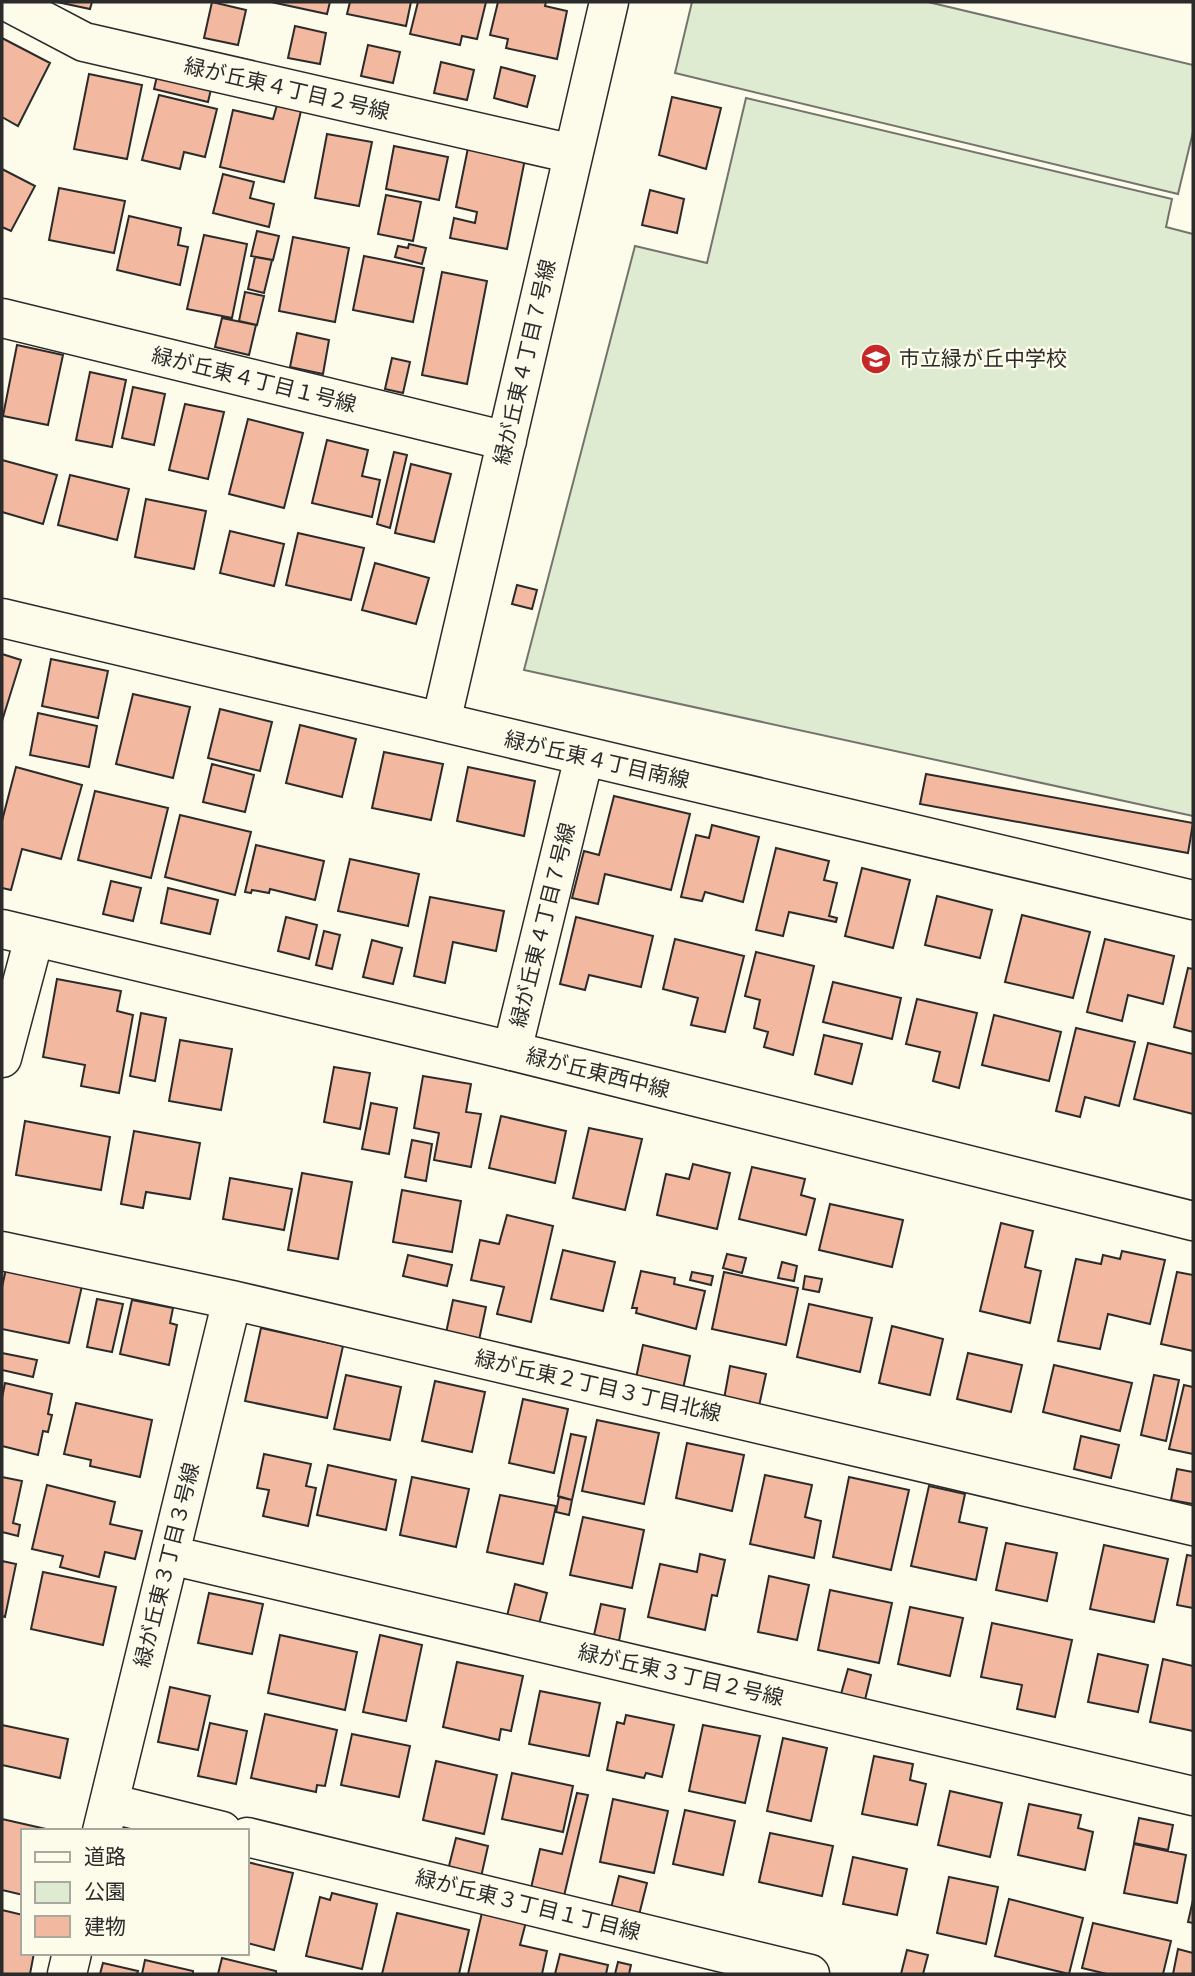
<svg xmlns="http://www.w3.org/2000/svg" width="1195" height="1976" viewBox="0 0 1195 1976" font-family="'DM Sans','Noto Sans JP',sans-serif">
<rect width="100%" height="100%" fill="#fdfbea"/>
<path fill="#deebd1" stroke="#74746e" stroke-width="2" d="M692,2H928L1193,65V132L1178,194L675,73Z
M746,98L1172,199L1166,227L1193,234V816L524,670L635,246L707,263Z"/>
<path fill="#f2b8a0" stroke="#2b2b2b" stroke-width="2" d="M57,2H92L90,9Z
M212,2L246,10L238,45L204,38Z
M271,2H330L327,14Z
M350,2H411L406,26L347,14Z
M418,2H486L477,39L462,36L460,45L410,34Z
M498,2H546L545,6L567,11L557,59L506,48L508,39L490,35Z
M295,26L326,33L320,64L288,58Z
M2,38L50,63L18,126L2,117Z
M368,45L400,52L393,83L361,76Z
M441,62L474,70L467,100L434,93Z
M501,67L535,76L527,107L494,98Z
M158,72L212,85L208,102L154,89Z
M89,74L142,85L127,159L74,149Z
M159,95L217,109L205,157L184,152L180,169L142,160Z
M672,97L721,108L706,169L659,155Z
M277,105L301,111L284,182L220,167L233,110L273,119Z
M327,134L372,142L359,206L315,198Z
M394,146L448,157L439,200L386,189Z
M468,148L525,159L507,249L450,238L454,218L475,223L477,212L456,207Z
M2,169L35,186L11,231L2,227Z
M223,174L254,182L250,198L274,204L269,227L213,213Z
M59,188L125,201L114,253L49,240Z
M650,190L684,199L677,233L642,225Z
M386,195L421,202L413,241L378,234Z
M129,216L181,228L178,245L188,247L180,285L117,270Z
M257,231L279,236L273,260L251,256Z
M204,235L247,244L232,318L187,309Z
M293,237L349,248L335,322L279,311Z
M409,244L426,248L422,264L395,257L398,246L408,248Z
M364,256L424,268L413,322L353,310Z
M255,257L272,260L264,293L248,289Z
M442,272L487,281L467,384L422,375Z
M245,292L264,296L257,325L239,321Z
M222,318L256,325L249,355L215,347Z
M297,333L329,340L323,374L290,367Z
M17,345L63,355L48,425L3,416Z
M392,358L410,362L403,393L385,389Z
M90,372L126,380L112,447L76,440Z
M133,387L165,394L154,445L122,438Z
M185,404L224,412L208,479L169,470Z
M248,419L303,433L284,508L229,494Z
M327,440L368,450L362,476L380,480L372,517L312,503Z
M394,452L407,455L390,528L377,524Z
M2,460L57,475L43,524L2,512Z
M411,464L451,474L434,542L395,533Z
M70,475L129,489L117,540L58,525Z
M146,499L206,511L194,569L135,557Z
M230,531L284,544L274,586L220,573Z
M298,533L364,548L351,600L286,585Z
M375,563L429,578L416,624L362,610Z
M517,585L537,590L532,609L512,604Z
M2,654L21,660L2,721Z
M51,659L108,671L98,718L42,706Z
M133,694L190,707L173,778L116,764Z
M220,709L272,722L260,771L208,758Z
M38,713L97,726L89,767L30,755Z
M300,725L356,739L342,797L286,783Z
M384,752L443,764L431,820L372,808Z
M212,764L254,775L245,812L203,802Z
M16,767L82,785L61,859L22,849L11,890L2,888V821Z
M468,767L535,781L524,836L457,821Z
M926,774L1193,823L1188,853L920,804Z
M95,791L168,808L151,878L78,860Z
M614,796L690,814L671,890L605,874L598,904L572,898L584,851L599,855Z
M180,815L251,832L235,895L165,877Z
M712,825L759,837L743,902L705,892L702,901L681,897L696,835L709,838Z
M256,845L324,861L315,900L270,889L269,893L252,890L251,893L245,892Z
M776,848L829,861L824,880L837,883L829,916L837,918L836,922L789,912L783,936L756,930Z
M350,859L419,874L408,926L338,911Z
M862,868L910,880L893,948L845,936Z
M111,881L141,888L133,921L103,914Z
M168,888L218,900L210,934L161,923Z
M937,896L992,910L980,958L925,945Z
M430,897L504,911L496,951L453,942L445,983L414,976Z
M1022,915L1090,932L1073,998L1005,982Z
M286,917L317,925L309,959L278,951Z
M576,917L653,936L641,987L589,975L585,990L560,984Z
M324,931L340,935L332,969L316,965Z
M675,939L744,956L725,1032L691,1025L698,998L663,989Z
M1105,939L1174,956L1163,1004L1128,995L1122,1021L1087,1012Z
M372,940L402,948L393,984L363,977Z
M756,952L814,966L793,1055L764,1047L768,1032L754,1028L760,1000L745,996Z
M1188,968L1193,969V1032L1174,1027Z
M57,979L121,991L117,1011L133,1015L119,1093L81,1086L85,1065L43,1057Z
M833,982L901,998L892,1039L823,1022Z
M917,999L977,1013L959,1088L933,1081L940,1052L906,1044Z
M141,1013L166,1018L155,1081L130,1076Z
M994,1015L1061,1032L1049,1081L982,1065Z
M1076,1028L1135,1042L1119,1106L1085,1097L1080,1117L1056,1111Z
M824,1035L862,1044L852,1084L815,1074Z
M180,1040L232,1049L221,1110L169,1101Z
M1148,1043L1193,1054V1114L1134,1099Z
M334,1067L370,1073L360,1129L324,1122Z
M423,1076L471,1084L466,1112L481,1114L471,1167L434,1160L439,1133L414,1128Z
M371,1103L397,1108L389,1154L362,1149Z
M501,1116L566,1131L555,1183L489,1168Z
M25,1121L110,1137L101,1190L16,1175Z
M589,1128L642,1139L625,1210L573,1198Z
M134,1131L200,1143L190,1199L146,1192L143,1208L121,1204Z
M412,1140L432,1144L426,1181L405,1177Z
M693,1164L730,1173L717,1229L657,1215L666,1174L689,1179Z
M752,1167L805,1179L801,1195L815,1199L806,1235L739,1219Z
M302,1173L352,1182L338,1259L288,1250Z
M230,1178L292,1189L284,1230L223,1219Z
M402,1190L461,1201L452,1252L393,1242Z
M830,1204L903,1220L892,1267L819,1250Z
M507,1215L553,1226L531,1322L497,1314L504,1287L471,1280L480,1240L499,1244Z
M1001,1223L1033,1231L1025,1267L1041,1271L1030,1323L980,1311Z
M563,1250L615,1262L603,1311L551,1299Z
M1122,1251L1165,1260L1150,1324L1108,1314L1100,1349L1058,1341L1076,1259L1101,1264L1103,1255L1120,1259Z
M727,1254L746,1258L742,1273L723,1268Z
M408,1255L452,1265L447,1286L403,1276Z
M8,1260L84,1277L69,1343L2,1329V1287Z
M782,1262L797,1266L794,1281L778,1278Z
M641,1271L675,1278L674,1284L705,1291L696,1329L636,1313L637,1308H632Z
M692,1272L713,1276L711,1285L690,1280Z
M724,1272L798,1288L786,1345L712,1329Z
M1177,1272L1193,1275V1351L1161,1344Z
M805,1276L822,1279L819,1292L803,1289Z
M97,1299L123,1304L112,1352L87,1347Z
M132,1300L173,1308L170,1323L177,1325L169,1365L120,1354Z
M453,1300L486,1307L479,1340L446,1333Z
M809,1304L872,1318L860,1372L797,1357Z
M892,1326L943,1339L930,1395L879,1383Z
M261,1328L343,1346L327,1418L245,1401Z
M643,1345L690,1356L683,1389L636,1378Z
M2,1353L37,1360L33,1377L2,1370Z
M968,1353L1022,1365L1011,1412L957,1399Z
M1054,1365L1132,1383L1120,1431L1043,1412Z
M730,1366L766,1374L759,1406L724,1399Z
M346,1375L401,1387L390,1440L334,1429Z
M1154,1375L1179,1380L1166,1441L1141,1435Z
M435,1381L485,1392L472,1452L422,1441Z
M5,1383L52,1394L48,1414L52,1415L48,1432L43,1431L38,1455L2,1446V1398Z
M1184,1385L1193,1387V1454L1169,1449Z
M523,1399L568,1409L554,1473L509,1463Z
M76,1403L152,1420L140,1477L90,1466L91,1460L64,1454Z
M597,1420L659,1433L644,1504L582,1491Z
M571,1434L586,1437L572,1500L558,1496Z
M1081,1436L1119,1445L1111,1478L1074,1469Z
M687,1443L744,1455L732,1511L676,1498Z
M264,1454L311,1464L306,1486L316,1488L308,1526L263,1516L269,1490L257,1488Z
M328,1465L396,1480L386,1530L317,1515Z
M1177,1469L1193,1472V1504L1171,1500Z
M765,1475L812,1485L805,1517L821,1521L814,1558L750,1544Z
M2,1477L22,1481L13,1523L20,1525L18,1536L2,1532Z
M412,1477L469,1489L456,1547L400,1535Z
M849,1477L909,1490L891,1570L833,1557Z
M47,1485L115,1502L110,1524L142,1531L135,1559L105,1552L99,1577L60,1567L63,1556L32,1549Z
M929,1486L965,1494L959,1522L987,1528L976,1580L911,1566Z
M500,1495L556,1506L543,1564L487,1552Z
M559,1497L572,1500L569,1515L556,1512Z
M583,1517L644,1530L632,1588L570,1575Z
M1006,1543L1057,1553L1047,1601L996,1590Z
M1104,1545L1168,1559L1154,1622L1090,1609Z
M700,1554L725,1560L717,1596L712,1595L705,1630L648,1617L660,1564L697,1572Z
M1187,1555L1193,1556V1608L1177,1605Z
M2,1561L16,1564L5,1617L2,1616Z
M43,1572L116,1587L103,1645L31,1629Z
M769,1576L809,1585L797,1640L758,1632Z
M515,1584L547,1593L539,1624L507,1616Z
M830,1590L892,1603L879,1663L818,1650Z
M209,1593L263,1604L252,1654L198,1643Z
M601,1604L625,1609L619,1641L594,1635Z
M910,1607L963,1618L950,1676L898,1664Z
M992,1623L1072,1640L1055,1717L1017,1709L1022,1685L981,1677Z
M280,1635L357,1652L345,1710L268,1693Z
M380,1635L422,1645L406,1721L363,1712Z
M1098,1654L1148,1665L1138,1712L1088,1702Z
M1163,1659L1193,1666V1731L1150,1722Z
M457,1662L523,1676L511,1731L501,1729L499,1740L443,1727Z
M848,1669L871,1675L865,1700L841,1694Z
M170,1687L210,1696L198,1750L158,1742Z
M540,1691L600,1703L589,1756L529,1744Z
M265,1714L337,1730L325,1786L317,1785L316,1792L251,1778Z
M626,1715L674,1725L662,1777L646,1773L644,1778L607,1770L617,1722L624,1724Z
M210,1723L247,1731L236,1784L198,1776Z
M2,1725L68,1739L60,1778L2,1765Z
M703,1725L760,1736L745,1803L689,1791Z
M352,1734L410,1746L399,1797L341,1785Z
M783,1738L827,1748L811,1821L767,1811Z
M874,1756L913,1764L910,1780L926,1784L917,1825L862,1814Z
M436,1761L497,1775L484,1834L423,1820Z
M512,1773L573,1786L563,1832L502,1819Z
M950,1791L1002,1803L990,1857L938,1845Z
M577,1793L588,1795L564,1896L531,1888L540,1849L562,1854Z
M613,1799L668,1811L654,1873L600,1862Z
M1029,1804L1081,1815L1078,1828L1093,1832L1085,1870L1018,1855Z
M685,1810L735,1821L723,1875L673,1864Z
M1139,1818L1173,1825L1168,1850L1134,1843Z
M2,1819L46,1829L23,1831V1895L2,1890Z
M770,1833L833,1846L822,1896L759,1882Z
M456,1838L488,1846L481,1877L448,1870Z
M1134,1844L1186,1855L1177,1903L1124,1893Z
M853,1857L907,1869L897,1915L843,1904Z
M247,1862L293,1873L274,1950L247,1943Z
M619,1876L647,1883L639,1915L611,1908Z
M949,1877L998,1887L986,1944L937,1933Z
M332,1893L377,1904L362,1969L306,1956L320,1897L330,1900Z
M1009,1899L1083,1918L1069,1974L995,1956Z
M1193,1900V1923L1188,1922Z
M483,1908L527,1918L520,1945L547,1951L542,1974H468Z
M2,1910L23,1915V1953H34L30,1974H2Z
M397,1913L469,1930L459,1974H382Z
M1093,1923L1171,1941L1163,1974H1107L1082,1968Z
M1178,1949L1193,1953V1974H1173Z
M907,1950L928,1955L923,1974H901Z
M560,1954L608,1965L606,1974H555Z
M222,1958L276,1971V1974H218Z
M145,1960L193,1971V1974H142Z
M618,1962L631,1965L629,1974H615Z
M103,1963L138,1971L137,1974H100Z"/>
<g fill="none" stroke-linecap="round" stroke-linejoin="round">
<g stroke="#2b2b2b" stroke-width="41">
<path id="minor" d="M8,2L84,42L573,154
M2,318L507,441
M2,618L1193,900
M441,722L609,2
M512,1051L584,757
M2,1058L34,938
M2,1251L232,1300L1193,1526
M170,1555L1193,1796
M109,1803L222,1831
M102,1831L232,1300
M247,1837L810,1974
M67,1974L72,1953"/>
</g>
<g stroke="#2b2b2b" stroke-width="41">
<path id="tertiary" d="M2,929L512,1051L1193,1221"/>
</g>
<use href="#minor" stroke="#fdfbea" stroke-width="38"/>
<use href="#tertiary" stroke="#fdfbea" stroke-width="38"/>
</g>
<defs>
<g id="school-disc" transform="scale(1.575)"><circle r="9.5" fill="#c62828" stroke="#fdfbea"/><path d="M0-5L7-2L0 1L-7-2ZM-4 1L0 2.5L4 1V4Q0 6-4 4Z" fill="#fff"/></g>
</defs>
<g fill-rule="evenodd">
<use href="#school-disc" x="876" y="359"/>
</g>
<g text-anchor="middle" stroke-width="5" stroke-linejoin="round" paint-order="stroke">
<g font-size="21" fill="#2b2b2b" stroke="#fdfbea">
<text transform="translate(287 89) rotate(13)" y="7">緑が丘東４丁目２号線</text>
<text transform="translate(525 362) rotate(-77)" y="7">緑が丘東４丁目７号線</text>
<text transform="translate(254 380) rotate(14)" y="7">緑が丘東４丁目１号線</text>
<text transform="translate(597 760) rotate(13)" y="7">緑が丘東４丁目南線</text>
<text transform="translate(543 925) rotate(-76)" y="7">緑が丘東４丁目７号線</text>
<text transform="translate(598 1073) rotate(14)" y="7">緑が丘東西中線</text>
<text transform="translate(598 1386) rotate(13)" y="7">緑が丘東２丁目３丁目北線</text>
<text transform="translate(167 1565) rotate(-76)" y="7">緑が丘東３丁目３号線</text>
<text transform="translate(681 1675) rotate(13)" y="7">緑が丘東３丁目２号線</text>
<text transform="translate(528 1905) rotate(14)" y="7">緑が丘東３丁目１丁目線</text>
</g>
<g font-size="21" fill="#2b2b2b" stroke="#fdfbea" text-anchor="start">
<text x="899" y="366">市立緑が丘中学校</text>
</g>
</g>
<rect width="1195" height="1976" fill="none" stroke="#2b2b2b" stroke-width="7"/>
<rect x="21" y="1829" width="228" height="126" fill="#fdfbea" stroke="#a9a89e" stroke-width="2"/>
<rect x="35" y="1852" width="35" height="10" fill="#fdfbea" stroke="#a9a89e" stroke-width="2"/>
<text x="84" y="1864" font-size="21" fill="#2b2b2b">道路</text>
<rect x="35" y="1882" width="35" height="21" fill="#deebd1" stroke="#a9a89e" stroke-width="2"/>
<text x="84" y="1899" font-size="21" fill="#2b2b2b">公園</text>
<rect x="35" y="1916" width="35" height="21" fill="#f2b8a0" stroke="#a9a89e" stroke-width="2"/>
<text x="84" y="1934" font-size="21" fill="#2b2b2b">建物</text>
</svg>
